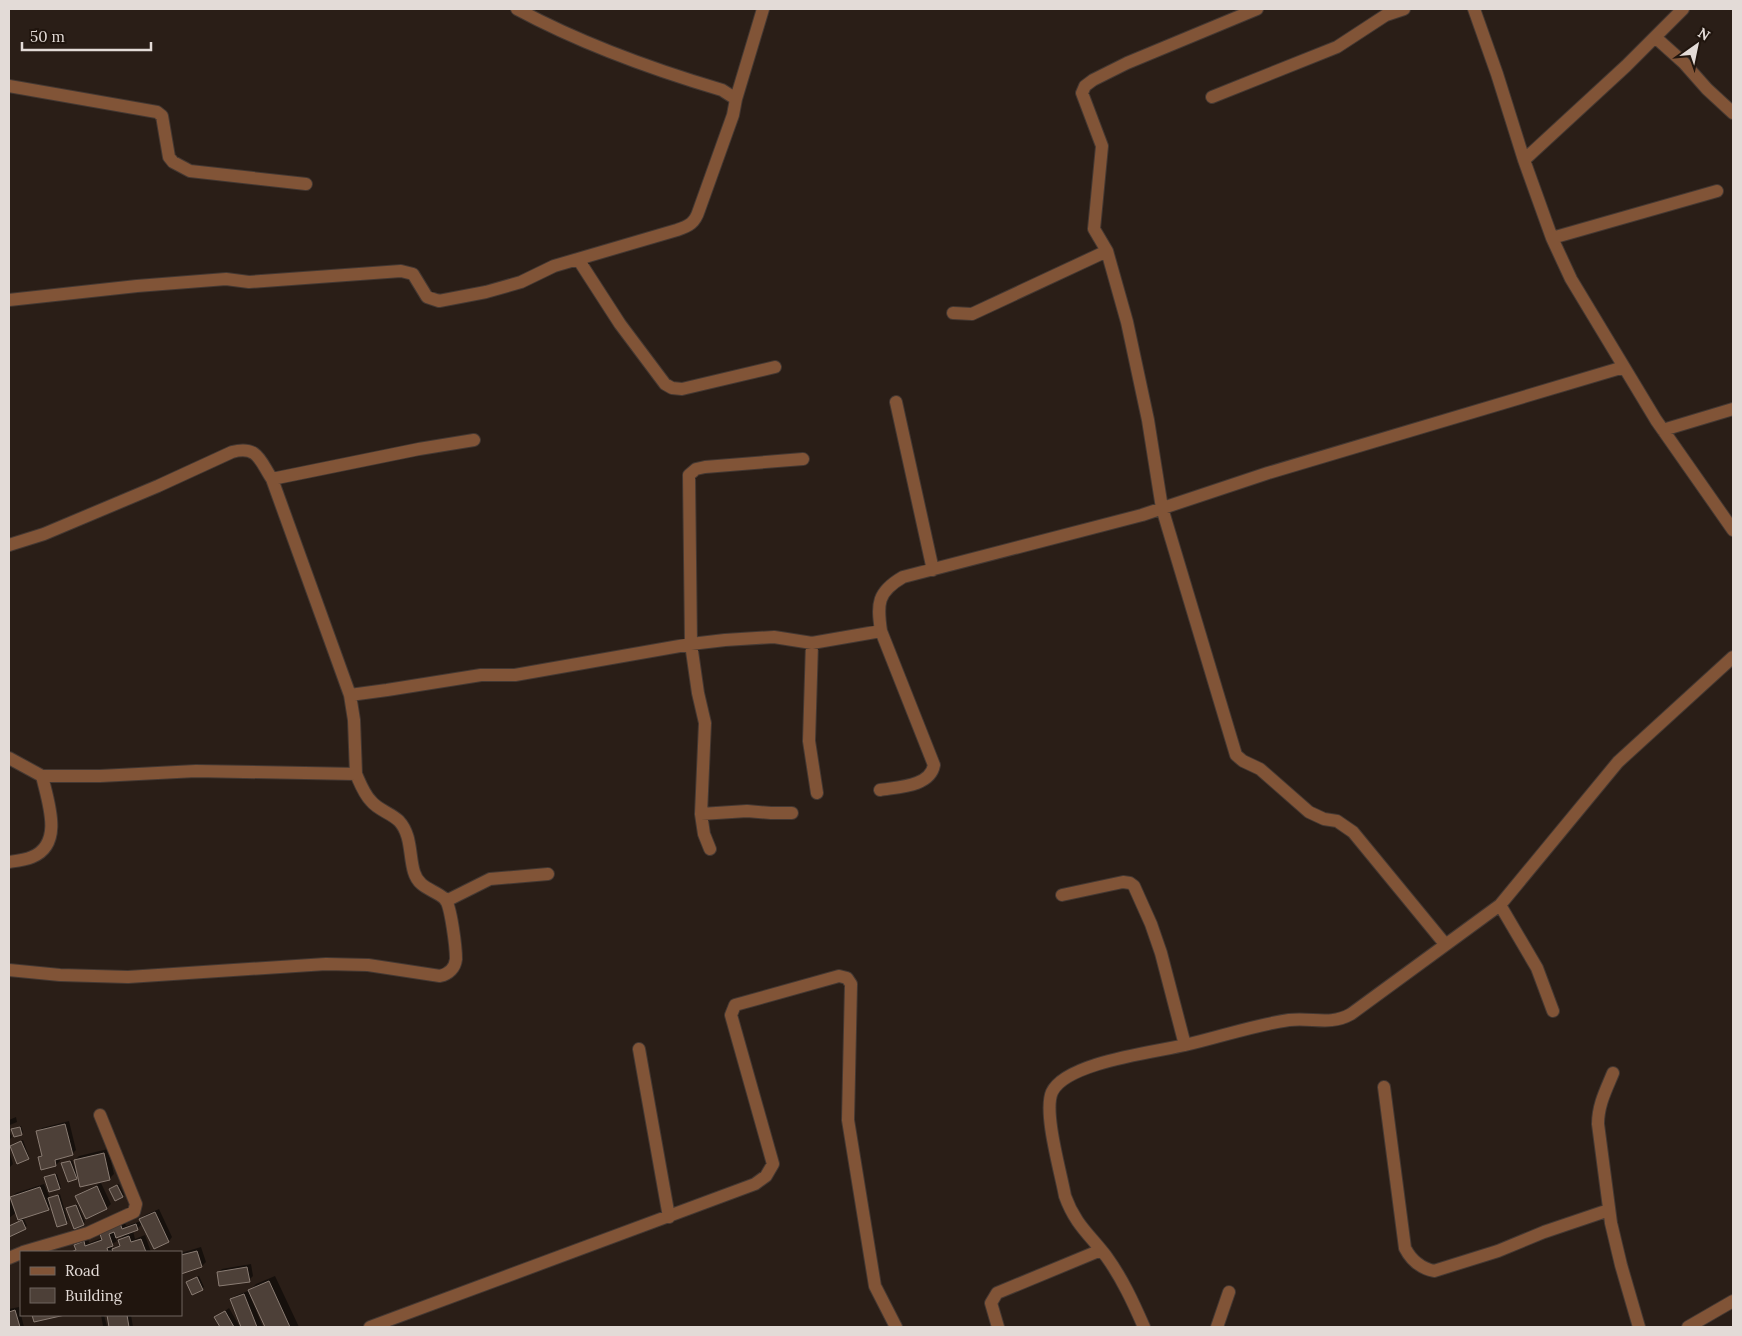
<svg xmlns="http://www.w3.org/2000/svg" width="1742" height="1336" viewBox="0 0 1742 1336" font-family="Lora,serif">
<rect width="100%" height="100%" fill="#2a1e17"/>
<path fill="#0007" fill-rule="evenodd" d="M16,1117L17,1122L10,1125L9,1120Z
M69,1121L76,1150L72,1154L59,1158L60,1161L56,1165L39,1157L43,1153L38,1132L42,1128Z
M21,1126L23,1132L22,1133L13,1130Z
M10,1133L12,1137L9,1140V1134Z
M23,1140L29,1157L28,1158L11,1146Z
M108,1149L114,1174L110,1178L79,1175L76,1178L62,1164L72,1160L77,1174H79L75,1160L79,1156Z
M9,1150L13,1164L9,1168Z
M57,1174L61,1187L59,1188L47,1176Z
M101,1183L111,1204L107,1208L86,1217L77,1197L81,1193Z
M44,1184L50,1198L60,1194L68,1221L58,1225L52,1205L48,1209L23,1217L27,1226L9,1235V1226L20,1221L17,1212L9,1218V1198L14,1210L16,1209L12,1197L16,1193Z
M119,1184L124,1195L116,1200L112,1188Z
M77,1204L85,1222L83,1224L67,1209Z
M159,1209L172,1237L169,1241L155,1248L143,1223L137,1229L133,1231L135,1239L145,1235L151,1252H70L77,1249L76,1245L79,1241L88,1238L89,1243L102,1238L124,1220L126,1226L141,1221V1219L145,1215ZM127,1233L119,1240L121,1244L112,1250L111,1245L117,1241L115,1237Z
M201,1247L206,1262L202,1266L181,1272V1253Z
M251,1264L253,1276L249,1280L218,1273L222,1269Z
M199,1276L204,1287L193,1294L189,1281Z
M275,1276L299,1327H267L252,1295L250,1296L263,1327H243L231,1300L235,1296L248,1291V1292L256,1284Z
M19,1307L24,1327H9V1309Z
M229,1308L240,1327H221L216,1318Z
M101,1315H104L107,1327H100L103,1326Z
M109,1315H131L133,1327H110Z"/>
<path fill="#4d4038" stroke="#8a7c73" d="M65,1124L73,1155L55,1160L56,1166L41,1170L38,1157L42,1156L36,1131Z
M20,1127L22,1135L14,1137L11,1129Z
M21,1141L29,1159L17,1164L10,1146Z
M104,1153L110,1180L80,1187L74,1160Z
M70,1161L77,1179L68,1182L61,1163Z
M55,1174L60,1189L49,1192L44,1177Z
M117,1185L123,1197L115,1201L109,1189Z
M97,1186L107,1209L86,1219L75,1196Z
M40,1187L49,1210L18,1220L10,1197Z
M58,1195L67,1224L57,1227L48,1198Z
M76,1205L84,1225L74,1229L66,1208Z
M155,1212L169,1242L154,1249L139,1219Z
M22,1220L26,1229L9,1237V1226Z
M120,1223L122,1229L136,1224L138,1230L116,1238L114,1232L109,1234L113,1246L107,1248L108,1252H71L76,1250L74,1245L84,1241L85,1246L102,1240L99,1231Z
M129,1236L131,1242L141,1239L146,1252H113L112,1249L120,1246L118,1240Z
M197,1251L202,1267L181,1274V1255Z
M247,1267L250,1282L219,1286L217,1272Z
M197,1277L203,1290L192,1295L186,1282Z
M269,1281L290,1327H265L248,1290Z
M244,1294L257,1327H241L230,1299Z
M15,1310L20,1327H9V1312Z
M225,1311L234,1327H220L214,1317Z
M32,1315H65L34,1322Z
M107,1315H127L129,1327H109Z"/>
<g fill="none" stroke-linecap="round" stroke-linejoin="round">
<g stroke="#443832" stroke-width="14">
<path id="minor" d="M517,9C582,44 651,69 722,90L736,99L733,115L699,210C695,223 689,226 677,230L578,259L620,324L665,384L672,388L682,389L775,367
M1257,9L1127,63L1093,80L1085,86L1082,93L1102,146L1094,229L1107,251L1127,322L1148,420L1162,508L1236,755L1243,761L1260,769L1309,812L1324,819L1337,821L1353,832L1445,944
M1474,9L1497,74L1524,160L1552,238L1571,279L1656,420L1733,530
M1655,37L1684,63L1707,89L1733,113
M9,86L157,112L162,116L169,157L173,162L190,171L306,184
M1212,97L1337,47L1386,15L1404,9
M736,99L763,9
M1524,160L1626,66L1683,9
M1552,238L1717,191
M9,300L137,286L226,279L249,282L401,271L413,274L427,297L439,301L486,292L521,282L554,266L578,259
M953,313L972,314L1107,251
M896,402L933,570
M1663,430L1733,409
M272,479L419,449L474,440
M9,545L44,534L158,486L232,452C258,445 260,461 272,479L350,695
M812,643L809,741L817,793
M9,758L42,776H100L196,771L356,774L354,720L350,695L387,690L481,675H515L691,644L725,640L774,637L812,643L881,631C877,604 877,592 903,577L1142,515L1268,473L1624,367
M880,790C897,787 930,787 934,765L881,631
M701,814L747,811L771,813H792
M710,849L704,834L701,814L705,723L698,693L691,644L689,475L696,469L705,467L803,459
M9,862C16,861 25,860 32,857C64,844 48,802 42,776
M1062,895L1123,882L1130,883L1134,886L1151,924L1161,953L1185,1045
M446,901L490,879L548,874
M1500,905L1537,968L1553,1011
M9,970L60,975L128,977L326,964L368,965L440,976C449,974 455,968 456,959C456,948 451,906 445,899C434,889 419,889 414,872C409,856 412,835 399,821C391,813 378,810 371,801C364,794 360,783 356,774
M639,1049L669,1217
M1613,1073C1606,1090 1598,1105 1598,1124L1611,1223L1621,1265L1639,1327
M1384,1087L1405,1248C1411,1260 1420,1268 1434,1271L1498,1251L1544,1232L1609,1210
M23,1252L88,1233L134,1212L136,1204L100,1115
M9,1258L21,1253
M370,1327L755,1184L766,1176L773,1164L731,1015L735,1005L839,976L847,978L851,984L848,1120L875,1286L896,1327
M998,1327L991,1303L997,1293L1101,1250
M1144,1327C1133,1302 1122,1278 1106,1256C1089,1234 1075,1224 1065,1196C1061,1173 1043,1112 1052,1092C1066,1062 1156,1052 1185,1045C1220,1037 1254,1025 1289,1020C1312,1017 1330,1026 1351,1014L1500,905L1618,762L1733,657
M1217,1327L1229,1292
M1688,1327L1733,1301"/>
</g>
<use href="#minor" stroke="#815437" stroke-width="12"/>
</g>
<rect width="1742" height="1336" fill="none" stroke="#e3dbd7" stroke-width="20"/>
<rect x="20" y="1251" width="162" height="65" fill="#20150e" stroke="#6e645e"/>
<rect x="30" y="1267" width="25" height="8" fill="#815437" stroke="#6e645e"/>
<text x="65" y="1276" font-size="15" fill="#e3dbd7">Road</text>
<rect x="30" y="1288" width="25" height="15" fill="#4d4038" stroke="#6e645e"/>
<text x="65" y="1301" font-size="15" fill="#e3dbd7">Building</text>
<g transform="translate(1697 45) rotate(33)" stroke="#20150e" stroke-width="4" paint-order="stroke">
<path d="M0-4L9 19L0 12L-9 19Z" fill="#e3dbd7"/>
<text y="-8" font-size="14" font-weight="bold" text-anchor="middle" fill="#e3dbd7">N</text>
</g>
<path d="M22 42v8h129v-8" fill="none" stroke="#e3dbd7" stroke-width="2.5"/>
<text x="30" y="42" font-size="15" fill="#e3dbd7" stroke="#20150e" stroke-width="4" paint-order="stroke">50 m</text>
</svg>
